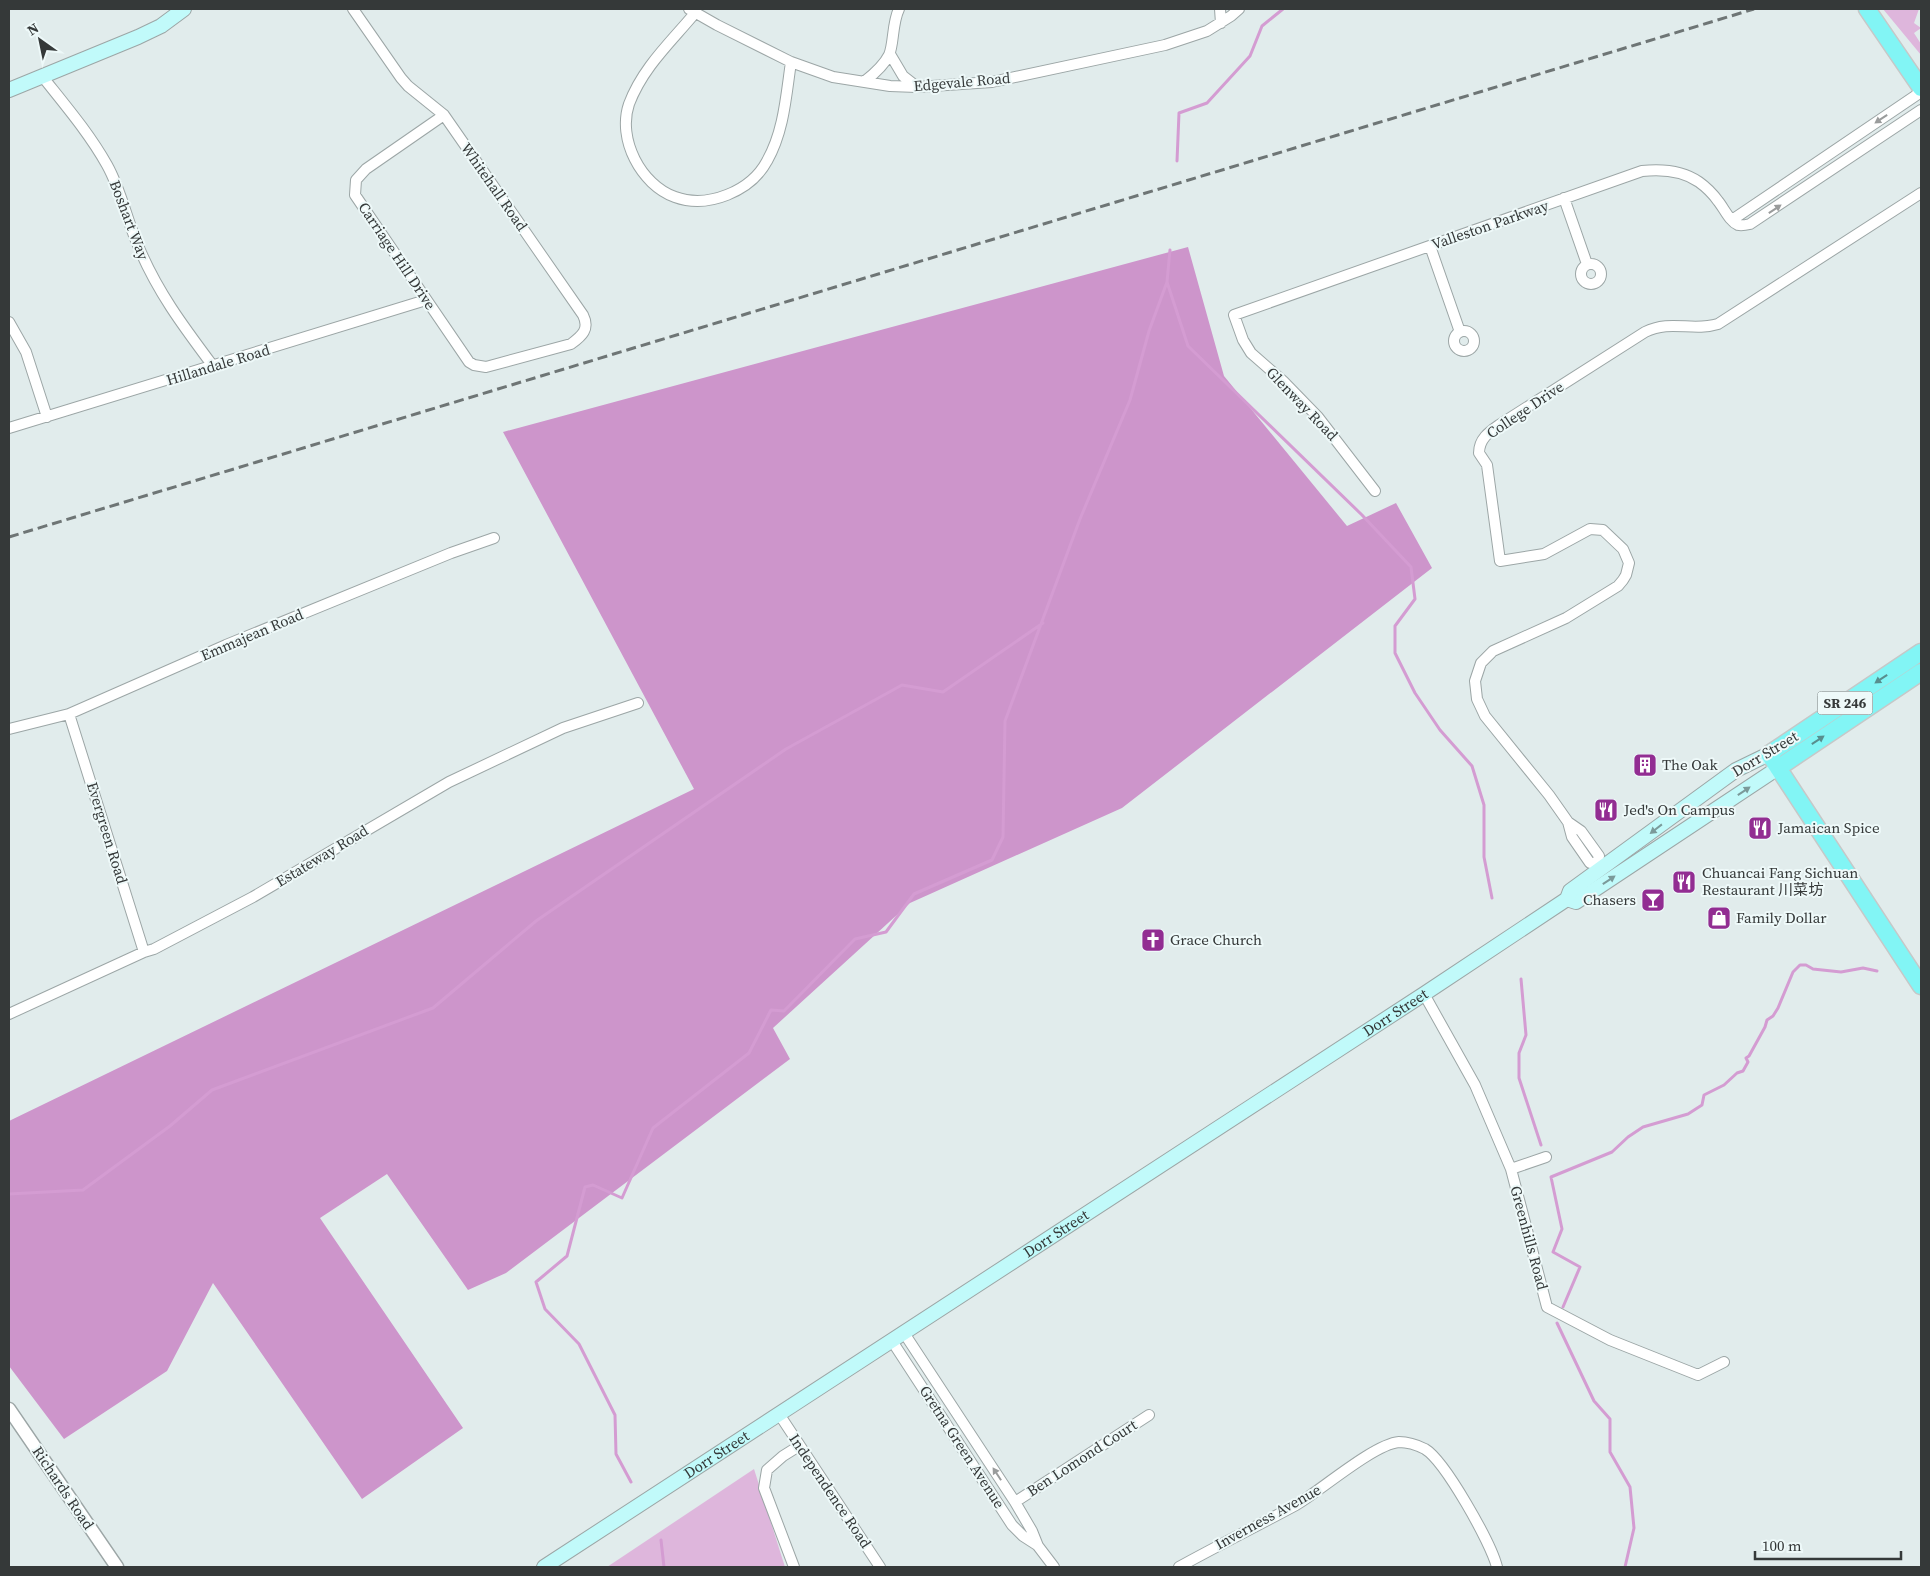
<svg xmlns="http://www.w3.org/2000/svg" width="1930" height="1576" viewBox="0 0 1930 1576" font-family="'Source Serif 4','Noto Sans SC',serif">
<rect width="100%" height="100%" fill="#e1ecec"/>
<path fill="#deb6dc" d="M1883,9H1919L1914,23L1921,28L1914,33L1921,44V55Z
M754,1469L785,1567H607Z"/>
<path fill="#cd95cb" d="M1188,247L1224,376L1347,526L1396,503L1432,568L1122,808L910,903L773,1028L790,1059L506,1273L468,1290L387,1174L320,1218L463,1428L362,1499L213,1283L167,1371L64,1439L9,1366V1121L694,789L503,432Z"/>
<g fill="none" stroke-linecap="round" stroke-linejoin="round">
<path stroke="#d49cd2" stroke-width="3" d="M1177,161L1179,113L1207,103L1250,56L1262,26L1283,9
M1170,250L1167,282L1188,346L1362,515L1411,567L1415,599L1395,626V653L1415,693L1440,730L1472,766L1484,805V857L1492,898
M1521,979L1526,1035L1519,1053V1078L1541,1145
M9,1194L83,1190L170,1126L212,1090L433,1008L536,921L786,749L902,685L943,692L1043,623
M1563,1307L1580,1267L1553,1252L1562,1229L1551,1177L1612,1152L1628,1137L1643,1127L1688,1114L1702,1105L1704,1095L1724,1085L1737,1073L1743,1071L1748,1062L1746,1058L1749,1056L1765,1027L1767,1020L1773,1016L1778,1008L1793,972L1800,965H1806L1813,969L1841,972L1863,968L1877,971
M1557,1323L1594,1401L1610,1419V1452L1630,1487L1634,1528L1625,1567
M631,1482L616,1454L615,1415L579,1344L545,1309L536,1282L567,1256L585,1187L593,1185L622,1198L653,1128L749,1053L771,1010L784,1011L855,939L886,932L914,894L992,860L1003,837L1005,721L1080,519L1130,400L1149,331L1167,282
M661,1540L664,1567"/>
<g stroke="#9ca6a6" stroke-width="12">
<path id="minor" d="M353,9L401,78L408,86L444,115L583,315C590,329 582,336 571,344L486,367L474,365L469,362L355,195L356,180L366,169L444,115
M689,9L717,25L791,62L833,77L890,86L917,87L992,82L1165,45L1207,31L1231,16L1239,9
M1220,9L1221,23
M695,13C671,42 643,67 629,104C617,139 641,185 675,197C708,209 751,191 767,161C784,131 786,96 791,62
M890,54L903,76L917,87
M42,76C65,105 89,133 107,165C121,190 126,217 137,243C156,290 183,326 213,366
M865,81C874,74 884,65 889,55C894,44 892,23 899,9
M1564,198L1587,264
M1732,220L1921,92
M1430,246L1460,332
M1581 274a10 10 0 1 1 20 0a10 10 0 1 1-20 0Z
M9,322L26,352L47,417
M1454 341a10 10 0 1 1 20 0a10 10 0 1 1-20 0Z
M9,428L426,300
M1375,491L1318,417L1283,381L1251,353L1243,340L1234,315L1642,171C1661,169 1682,170 1699,182C1706,187 1713,194 1718,201C1724,208 1729,221 1738,225C1742,226 1746,225 1750,224L1921,110
M69,714L144,952
M9,729L69,714L226,645L451,553L494,538
M1568,822L1581,831L1599,856L1597,863
M1597,863H1590L1572,837L1568,822L1549,795L1485,716L1477,699L1475,681L1481,663L1493,651L1566,618L1618,586L1623,580L1626,575L1629,563L1623,549L1603,530L1590,529L1544,554L1500,561L1487,465L1479,453C1479,439 1489,432 1499,425L1645,332C1671,319 1692,332 1718,324L1921,193
M1424,994L1475,1085L1511,1169L1547,1307L1610,1340L1698,1375L1724,1362
M9,1014L144,952L154,949L253,897L449,782L563,728L638,703
M1511,1169L1546,1157
M904,1333L1015,1502L1032,1531L1038,1546L1054,1567
M892,1341L1012,1525L1023,1536L1037,1545
M779,1414L880,1567
M1015,1502L1149,1415
M794,1567L764,1488L767,1470L783,1456L799,1446
M1179,1567C1217,1546 1257,1526 1296,1505C1320,1491 1374,1444 1399,1442C1407,1442 1417,1445 1425,1449C1445,1461 1491,1543 1497,1567"/>
</g>
<g stroke="#9ca6a6" stroke-width="15">
<path id="tertiary" d="M9,1409L117,1567"/>
</g>
<g stroke="#9ca6a6" stroke-width="16">
<g id="secondary">
<path d="M9,90L138,37L161,26L184,9"/>
<path d="M1567,899L1576,902L1778,768"/>
<path id="s1" d="M544,1567L1424,994L1567,899L1570,891L1736,770L1769,754"/>
</g>
</g>
<g stroke="#c6c8c8" stroke-width="19">
<path id="primary" d="M1867,9L1921,88
M1921,652L1769,754L1921,986
M1778,768L1921,672"/>
</g>
<use href="#minor" stroke="#fff" stroke-width="10"/>
<use href="#tertiary" stroke="#fff" stroke-width="12"/>
<use href="#secondary" stroke="#c1fafa" stroke-width="14"/>
<use href="#primary" stroke="#82f5f5" stroke-width="16"/>
<path stroke="#6e7575" stroke-width="3" stroke-dasharray="10 5" stroke-linecap="butt" d="M9,537L1754,9"/>
</g>
<defs><path id="oneway-solid" d="M-6-.8H1V-3.2L6.5 0L1 3.2V.8H-6Z" transform="scale(1.25)"/></defs>
<g fill="#9a9c9c">
<use href="#oneway-solid" transform="translate(1881 119) rotate(146)"/>
<use href="#oneway-solid" transform="translate(1775 209) rotate(-34)"/>
<use href="#oneway-solid" transform="translate(997 1474) rotate(-123)"/>
</g>
<g fill="#588e8e">
<use href="#oneway-solid" transform="translate(1881 679) rotate(146)"/>
<use href="#oneway-solid" transform="translate(1818 740) rotate(-34)"/>
</g>
<g fill="#7b9a9a">
<use href="#oneway-solid" transform="translate(1744 791) rotate(-34)"/>
<use href="#oneway-solid" transform="translate(1656 829) rotate(142)"/>
<use href="#oneway-solid" transform="translate(1609 880) rotate(-34)"/>
</g>
<defs>
<g id="building-square" transform="scale(1.25)"><rect x="-9" y="-9" width="18" height="18" rx="4" fill="#922d92" stroke="#eef9f9"/><path d="M-4-6H4V6H1V3H-1V6H-4ZM-2.5-4.3h1.7v1.8h-1.7ZM.8-4.3h1.7v1.8H.8ZM-2.5-1h1.7V.8h-1.7ZM.8-1h1.7V.8H.8Z" fill="#fff"/></g>
<g id="restaurant-square" transform="scale(1.25)"><rect x="-9" y="-9" width="18" height="18" rx="4" fill="#922d92" stroke="#eef9f9"/><path d="M-5-6h1v4h1v-4h1v4h1v-4h1v5L-1.5 .5V6h-2V.5L-5-1ZM5-6V6H3V1.5H1.5Q1.5-4 5-6Z" fill="#fff"/></g>
<g id="bar-square" transform="scale(1.25)"><rect x="-9" y="-9" width="18" height="18" rx="4" fill="#922d92" stroke="#eef9f9"/><path d="M-6-5H6L.8 .8V4.5H3.5V6h-7V4.5H-.8V.8Z" fill="#fff"/></g>
<g id="shop-square" transform="scale(1.25)"><rect x="-9" y="-9" width="18" height="18" rx="4" fill="#922d92" stroke="#eef9f9"/><path d="M-5-2.5h2.3a2.7 3.5 0 0 1 5.4 0H5L5.5 6h-11ZM-1.5-2.5h3a1.5 2.3 0 0 0-3 0Z" fill="#fff"/></g>
<g id="church-square" transform="scale(1.25)"><rect x="-9" y="-9" width="18" height="18" rx="4" fill="#922d92" stroke="#eef9f9"/><path d="M-1.2-6h2.4v3.5h3.3v2.4h-3.3V6h-2.4V-.1h-3.3v-2.4h3.3Z" fill="#fff"/></g>
</defs>
<g fill-rule="evenodd">
<use href="#building-square" x="1645" y="765"/>
<use href="#restaurant-square" x="1606" y="810"/>
<use href="#restaurant-square" x="1760" y="828"/>
<use href="#restaurant-square" x="1684" y="882"/>
<use href="#bar-square" x="1653" y="900"/>
<use href="#shop-square" x="1719" y="918"/>
<use href="#church-square" x="1153" y="940"/>
</g>
<g text-anchor="middle" stroke-width="4" stroke-linejoin="round" paint-order="stroke">
<rect fill="#eef9f9" stroke="#6c7373" stroke-width="1" x="1817.5" y="691.5" width="55" height="23" rx="4"/>
<g font-size="14" font-weight="bold" fill="#353939">
<text x="1845" y="708">SR 246</text>
</g>
<g font-size="15" fill="#353939" stroke="#eef9f9">
<text transform="translate(962 82) rotate(-5)" y="5">Edgevale Road</text>
<text transform="translate(494 187) rotate(55)" y="5">Whitehall Road</text>
<text transform="translate(129 220) rotate(69)" y="5">Boshart Way</text>
<text transform="translate(1490 225) rotate(-19)" y="5">Valleston Parkway</text>
<text transform="translate(397 256) rotate(56)" y="5">Carriage Hill Drive</text>
<text transform="translate(218 365) rotate(-17)" y="5">Hillandale Road</text>
<text transform="translate(1302 404) rotate(46)" y="5">Glenway Road</text>
<text transform="translate(1525 410) rotate(-34)" y="5">College Drive</text>
<text transform="translate(252 635) rotate(-23)" y="5">Emmajean Road</text>
<text transform="translate(1765 754) rotate(-31)" y="5">Dorr Street</text>
<text transform="translate(107 833) rotate(73)" y="5">Evergreen Road</text>
<text transform="translate(322 856) rotate(-31)" y="5">Estateway Road</text>
<text dy="5" stroke="none"><textPath href="#s1" startOffset="1016">Dorr Street</textPath></text>
<text dy="5" stroke="none"><textPath href="#s1" startOffset="611">Dorr Street</textPath></text>
<text transform="translate(1529 1238) rotate(75)" y="5">Greenhills Road</text>
<text transform="translate(962 1447) rotate(57)" y="5">Gretna Green Avenue</text>
<text dy="5" stroke="none"><textPath href="#s1" startOffset="206">Dorr Street</textPath></text>
<text transform="translate(1082 1458) rotate(-33)" y="5">Ben Lomond Court</text>
<text transform="translate(63 1488) rotate(56)" y="5">Richards Road</text>
<text transform="translate(830 1491) rotate(56)" y="5">Independence Road</text>
<text transform="translate(1268 1517) rotate(-29)" y="5">Inverness Avenue</text>
</g>
<g font-size="15" fill="#353939" stroke="#eef9f9" text-anchor="start">
<text x="1662" y="770">The Oak</text>
<text x="1624" y="815">Jed's On Campus</text>
<text x="1778" y="833">Jamaican Spice</text>
<text x="1702" y="878">Chuancai Fang Sichuan<tspan x="1702" dy="17">Restaurant 川菜坊</tspan></text>
<text x="1636" y="905" text-anchor="end">Chasers</text>
<text x="1736" y="923">Family Dollar</text>
<text x="1170" y="945">Grace Church</text>
</g>
</g>
<rect width="1930" height="1576" fill="none" stroke="#353939" stroke-width="20"/>
<g transform="translate(40 40) rotate(327)" stroke="#eef9f9" stroke-width="4" paint-order="stroke">
<path d="M0-4L9 19L0 12L-9 19Z" fill="#353939"/>
<text y="-8" font-size="14" font-weight="bold" text-anchor="middle" fill="#353939">N</text>
</g>
<path d="M1755 1551v8h146v-8" fill="none" stroke="#353939" stroke-width="2.5"/>
<text x="1762" y="1551" font-size="15" fill="#353939" stroke="#eef9f9" stroke-width="4" paint-order="stroke">100 m</text>
</svg>
